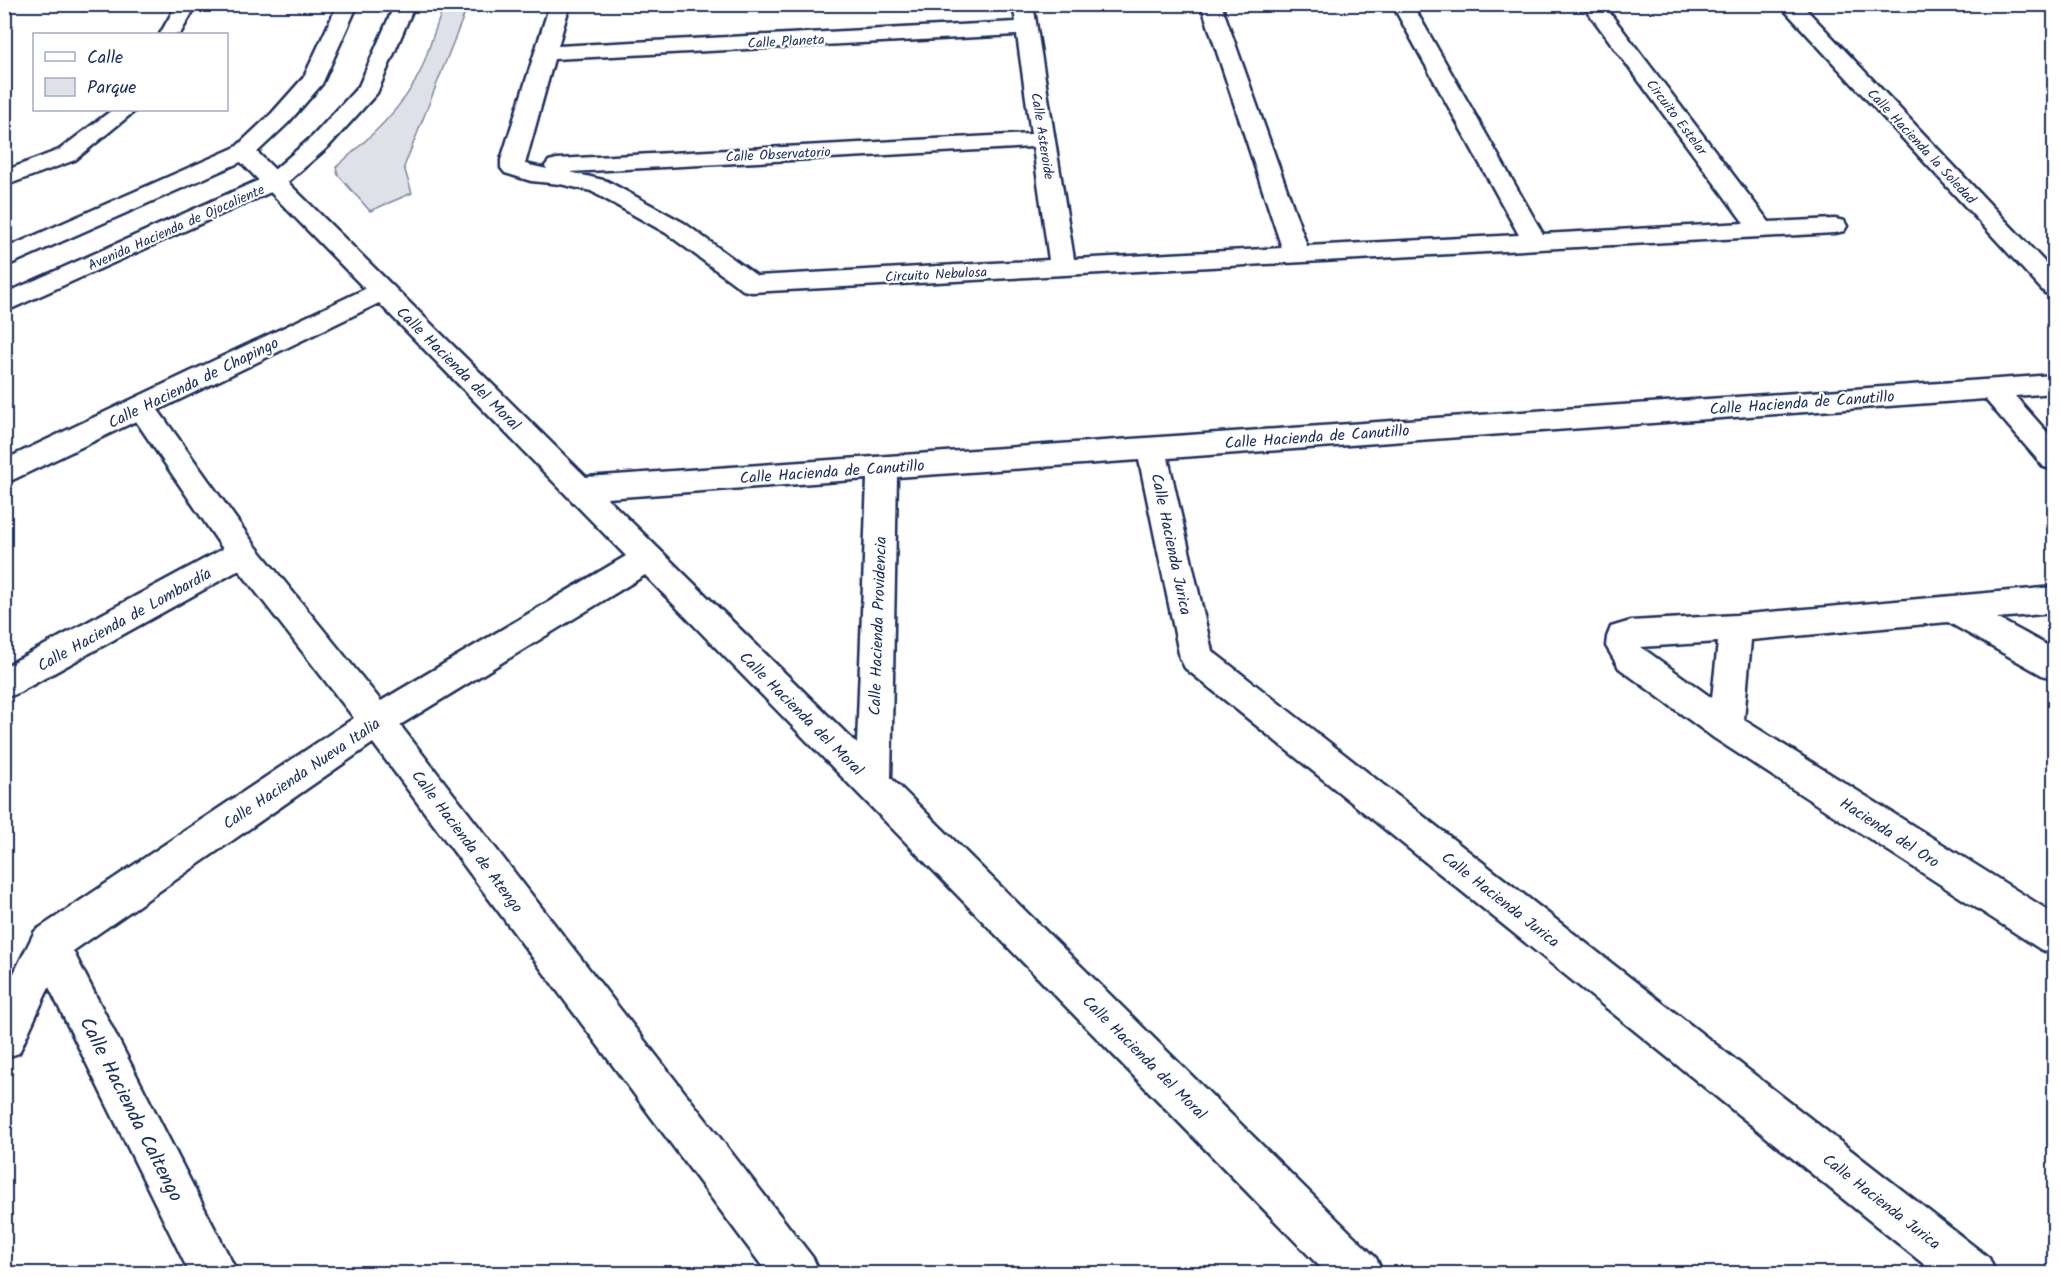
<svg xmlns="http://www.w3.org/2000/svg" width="2059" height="1278" viewBox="0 0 2059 1278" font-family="Kalam,sans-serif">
<rect width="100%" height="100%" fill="#fff"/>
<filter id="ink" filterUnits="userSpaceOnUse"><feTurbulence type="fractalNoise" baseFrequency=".0167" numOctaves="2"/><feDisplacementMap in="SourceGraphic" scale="12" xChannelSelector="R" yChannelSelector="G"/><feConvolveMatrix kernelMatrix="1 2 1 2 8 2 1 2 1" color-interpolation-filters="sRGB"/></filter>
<g filter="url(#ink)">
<path fill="#dee1e7" stroke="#7c88a2" stroke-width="1.5" d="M445,5H468L404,167L412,193L370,211L338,175L336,167C367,140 404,108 421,70C430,48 435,26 445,5Z"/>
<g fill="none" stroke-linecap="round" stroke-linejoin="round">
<g stroke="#1b2f5e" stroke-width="5">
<path id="minor" d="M177,4H197L180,34H160Z
M550,4H570L558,46L1016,22L1013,4H1033L1074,259L1282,248L1201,4H1221L1307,246L1519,235L1392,4H1412L1543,234L1744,223L1582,4H1603L1769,222L1835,219L1844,221L1847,226L1844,231L1835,233L752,292L743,290L666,233L591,191L560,184L531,181L505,173L501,168V160ZM1017,35L1031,134L557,159L549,161L545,166L547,169L525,164L554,59ZM1033,147L1049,260L757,276L684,223L607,181L570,172Z
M1779,4H1801L2054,272V295L2045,293Z
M112,110H136L75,160L4,186V171L59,150Z
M244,145L252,147L586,477L2054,375V393L2015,396L2054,440V470L2044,467L1985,399L1168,458L1212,651L1989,1258L1996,1274H1936L1185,668L1180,658L1139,460L897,477L891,778L1376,1258L1383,1274H1327L645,575L400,725L813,1258L820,1274H768L373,743L73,951L238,1274H190L49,987L19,1053L4,1058V993L35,931L354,718L239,570L16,694L4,698V667L223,549L136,421L4,484V460L365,289L236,157L233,152L236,147ZM379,303L626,556L381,701L254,544L158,410ZM867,479L857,744L607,498Z
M2054,587V613L1997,618L2054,649V679L2042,675L1948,622L1751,640L1744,720L2054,914V955L2040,949L1714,738L1619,668L1606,646L1607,637L1611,627L1631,621L1736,615ZM1718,642L1712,698L1641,647Z"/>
</g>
<g stroke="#1b2f5e" stroke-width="5">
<path id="tertiary" d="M338,4H358L322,84L288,123L252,157L4,267V249L236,147L272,113L304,77Z
M395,4H415L377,93L329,146L282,187L4,312V294L266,177L313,136L359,86Z"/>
</g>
<use href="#minor" fill="#fff" fill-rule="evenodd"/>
<use href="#tertiary" fill="#fff" fill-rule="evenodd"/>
</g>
</g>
<g text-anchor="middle" stroke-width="4.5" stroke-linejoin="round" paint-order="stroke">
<g font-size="14" fill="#1b2f5e" stroke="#fff">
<text transform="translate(786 41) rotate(-3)" y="5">Calle Planeta</text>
<text transform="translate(1677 117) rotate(53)" y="5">Circuito Estelar</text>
<text transform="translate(1043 136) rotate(81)" y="5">Calle Asteroide</text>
<text transform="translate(1922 146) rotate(47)" y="5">Calle Hacienda la Soledad</text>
<text transform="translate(778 154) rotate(-3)" y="5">Calle Observatorio</text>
<text transform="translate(176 227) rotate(-24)" y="5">Avenida Hacienda de Ojocaliente</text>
<text transform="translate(936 274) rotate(-3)" y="5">Circuito Nebulosa</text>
</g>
<g font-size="16" fill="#1b2f5e" stroke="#fff">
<text transform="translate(459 368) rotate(45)" y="6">Calle Hacienda del Moral</text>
<text transform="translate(193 382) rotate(-26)" y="6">Calle Hacienda de Chapingo</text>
<text transform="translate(1802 402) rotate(-4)" y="6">Calle Hacienda de Canutillo</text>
<text transform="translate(1317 436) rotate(-4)" y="6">Calle Hacienda de Canutillo</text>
<text transform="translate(832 471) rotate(-4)" y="6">Calle Hacienda de Canutillo</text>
<text transform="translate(1172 544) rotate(78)" y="6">Calle Hacienda Jurica</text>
<text transform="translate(124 619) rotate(-29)" y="6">Calle Hacienda de Lombardía</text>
<text transform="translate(877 626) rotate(-88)" y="6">Calle Hacienda Providencia</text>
<text transform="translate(802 713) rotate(45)" y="6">Calle Hacienda del Moral</text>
<text transform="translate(301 773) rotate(-34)" y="6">Calle Hacienda Nueva Italia</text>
<text transform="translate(1890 832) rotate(33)" y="6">Hacienda del Oro</text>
<text transform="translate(468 841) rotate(53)" y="6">Calle Hacienda de Atengo</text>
<text transform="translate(1501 899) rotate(38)" y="6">Calle Hacienda Jurica</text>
<text transform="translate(1145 1057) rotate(45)" y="6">Calle Hacienda del Moral</text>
<text transform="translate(1882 1201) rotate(38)" y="6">Calle Hacienda Jurica</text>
</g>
<g font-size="20" fill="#1b2f5e" stroke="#fff">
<text transform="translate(132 1109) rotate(63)" y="7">Calle Hacienda Caltengo</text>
</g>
</g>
<rect width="2059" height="1278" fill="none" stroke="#fff" stroke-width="24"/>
<rect x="12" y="12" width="2035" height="1254" fill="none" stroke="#1b2f5e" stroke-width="2" filter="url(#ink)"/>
<rect x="33" y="33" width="195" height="78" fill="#ffffff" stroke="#a4acbf" stroke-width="1.5"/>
<rect x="45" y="52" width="30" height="9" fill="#ffffff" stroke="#a4acbf" stroke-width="1.5"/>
<text x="87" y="63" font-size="18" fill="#1b2f5e">Calle</text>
<rect x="45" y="78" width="30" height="18" fill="#dee1e7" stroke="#a4acbf" stroke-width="1.5"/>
<text x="87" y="93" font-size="18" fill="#1b2f5e">Parque</text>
</svg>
